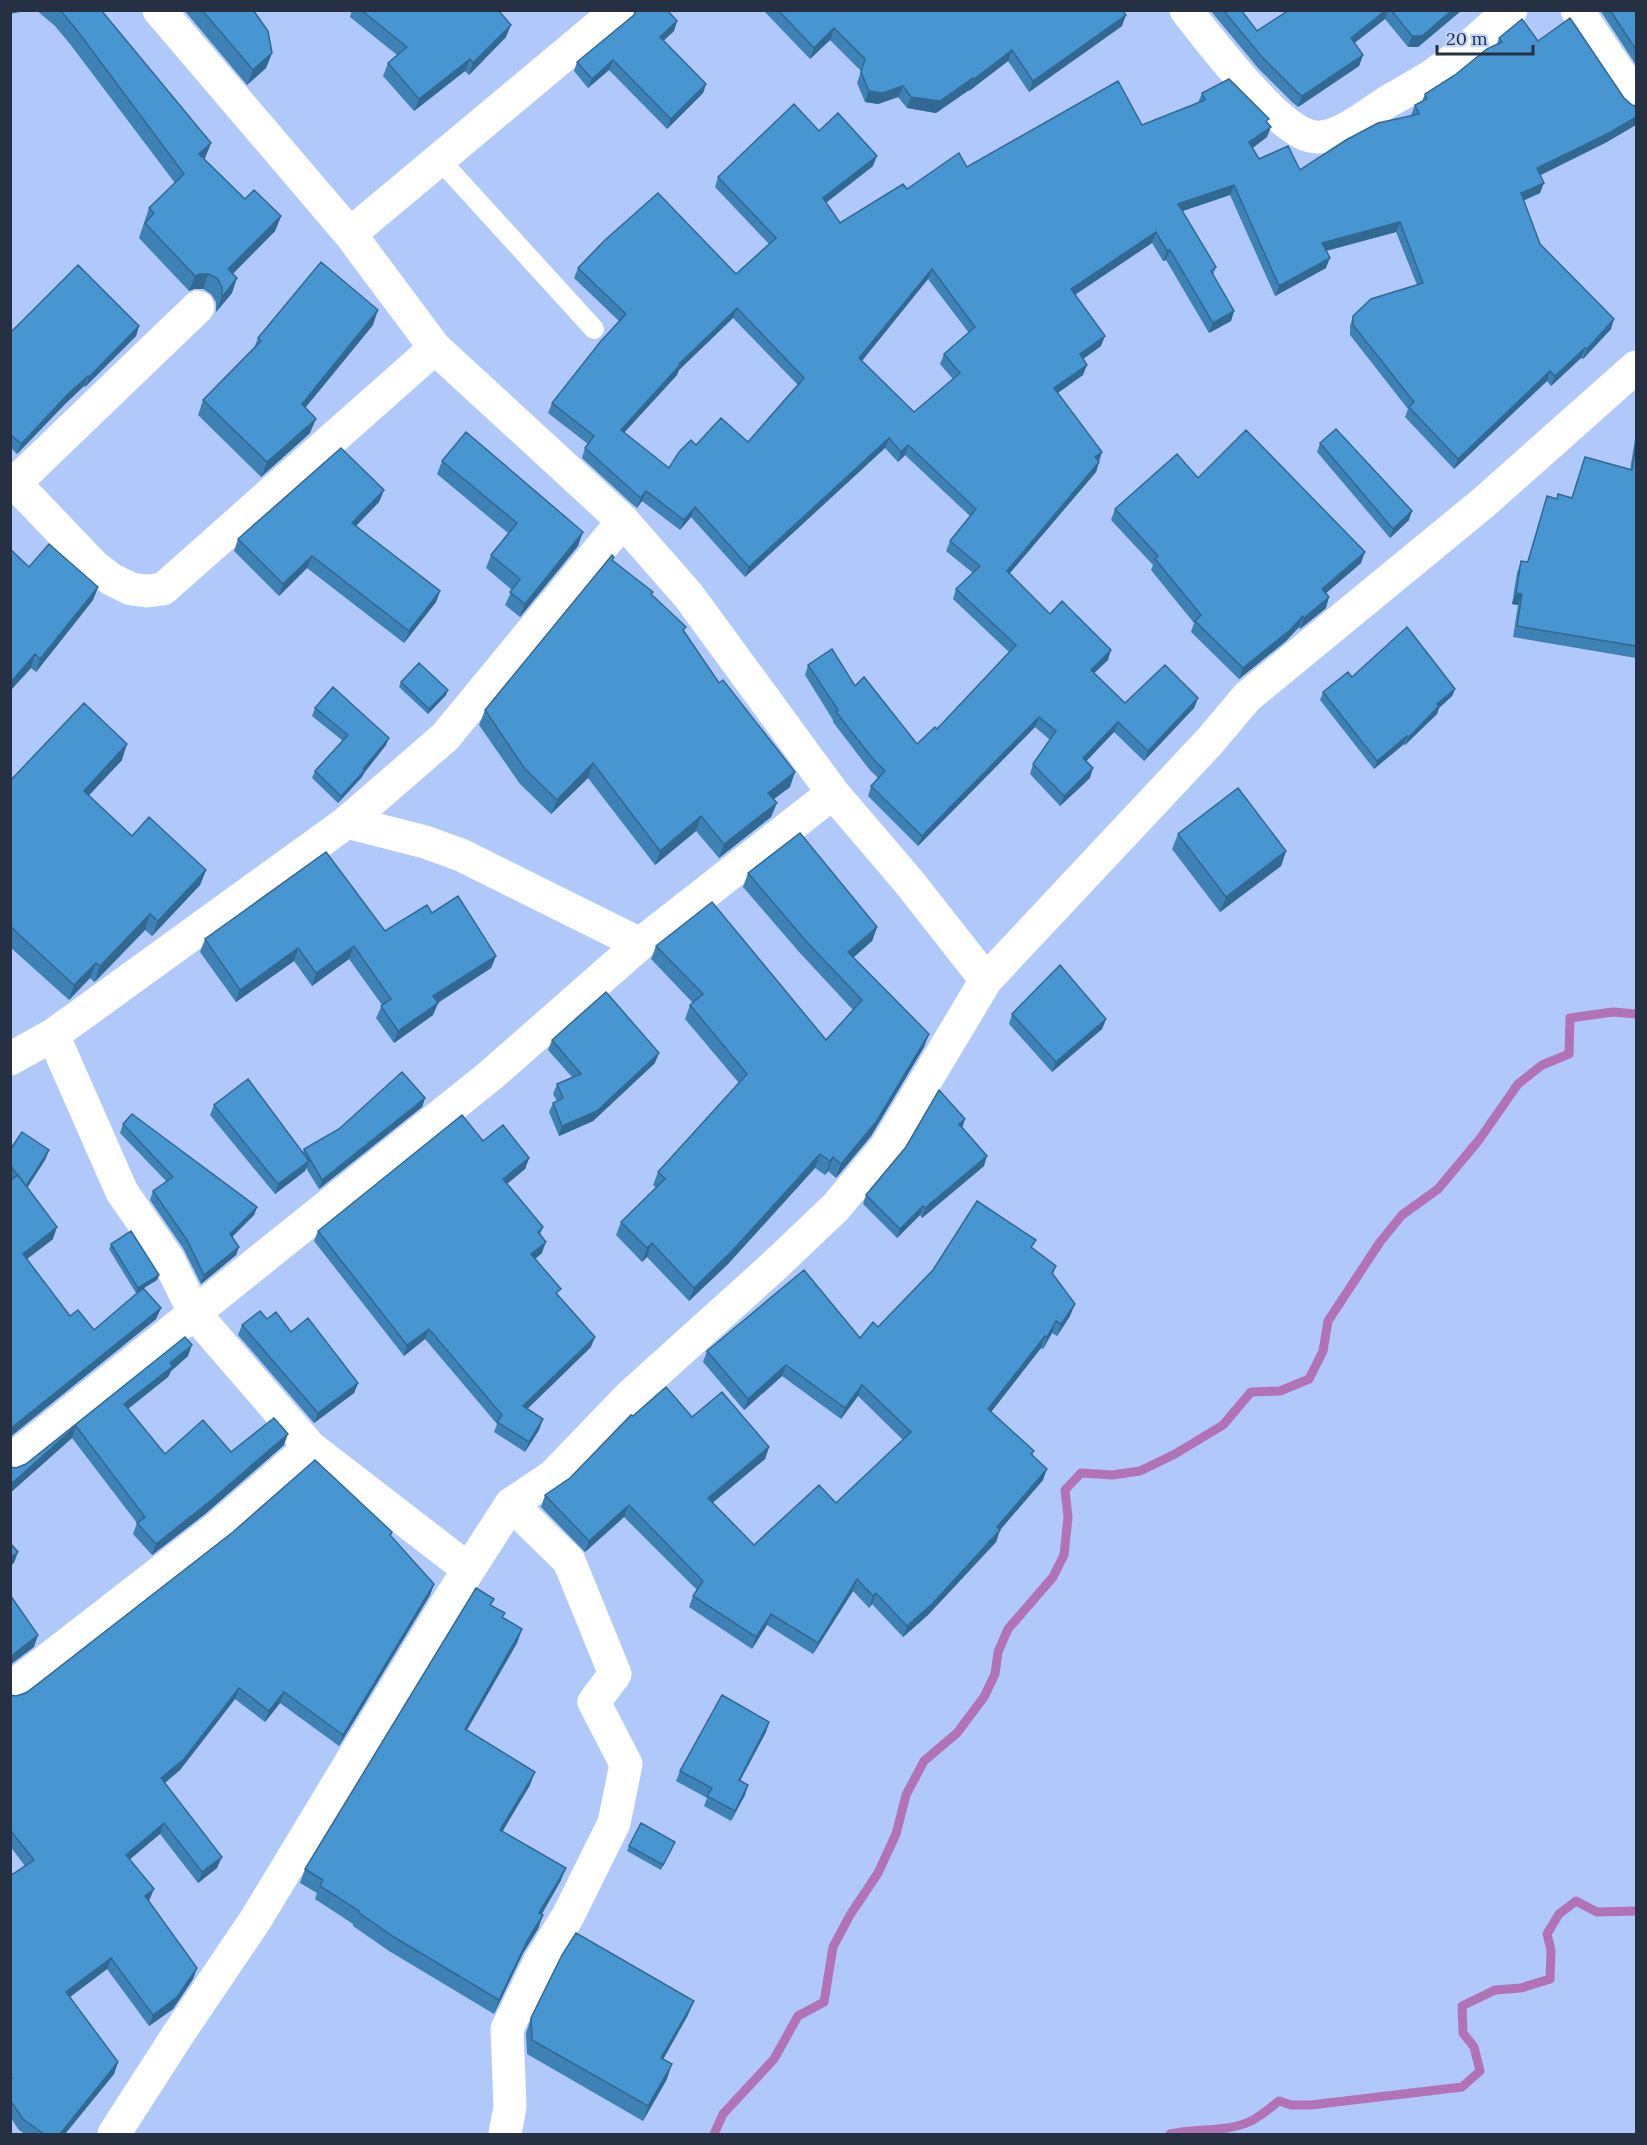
<svg xmlns="http://www.w3.org/2000/svg" width="1647" height="2145" viewBox="0 0 1647 2145" font-family="Lora,serif">
<rect width="100%" height="100%" fill="#b0c8fa"/>
<g fill="none" stroke-linecap="round" stroke-linejoin="round">
<path stroke="#b173b6" stroke-width="9" d="M714,2134L723,2114L774,2059L798,2016L824,2002L833,1947L850,1915L878,1873L896,1834L906,1795L924,1761L957,1733L984,1697L995,1674L998,1652L1008,1629L1053,1577L1064,1555L1068,1517L1065,1490L1081,1473L1112,1475L1140,1471L1175,1454L1223,1425L1251,1392L1280,1391L1309,1379L1323,1351L1328,1321L1380,1242L1402,1215L1438,1189L1479,1140L1518,1084L1542,1065L1569,1054L1570,1018L1613,1012L1636,1014
M1170,2134C1196,2128 1226,2133 1251,2121C1261,2116 1270,2108 1279,2101L1291,2105H1311L1462,2087L1480,2071L1474,2047L1463,2033L1462,2006L1495,1990L1521,1988L1550,1979L1551,1950L1547,1934L1559,1914L1576,1901L1597,1912L1636,1911"/>
<path stroke="#fff" stroke-width="20" d="M440,160L594,329"/>
<path stroke="#fff" stroke-width="33" d="M159,10L350,234L435,348L623,521L688,595L833,793L909,882L986,980
M1186,10C1209,40 1276,127 1310,136C1333,143 1368,115 1387,102C1401,94 1416,86 1430,77C1459,58 1484,32 1511,10
M1577,10L1636,98
M350,234L618,10
M10,478L93,565L111,579L131,589L147,591L163,589L435,348
M15,483L198,307
M347,822L425,842L461,855L640,944
M53,1035L122,1192L168,1259L195,1314L310,1447L468,1569
M10,1059L53,1035L347,822L445,737L623,521
M10,1461L491,1075L640,944L833,793
M10,1689L217,1528L310,1447
M114,2134L177,2036L256,1919L444,1608L511,1504L553,1476L630,1396L774,1266L836,1207L886,1147L986,980L1210,741L1247,697L1483,503L1636,367
M505,2134L510,2107L507,2029L540,1961L568,1916L614,1823L626,1764L594,1702L615,1674L569,1561L511,1504"/>
</g>
<path fill="#3d81b5" fill-rule="evenodd" d="M36,10H101L211,143L205,158L204,159L245,199L281,216L275,231L233,274L232,293L216,312V302L211,294L203,289H194L189,291L139,238L149,208L175,183L70,44L55,26Z
M184,10H253L272,53L266,68L247,85Z
M352,10H498L506,37L469,75L465,71L414,111L383,76L388,63L397,55L350,17Z
M636,10H668L677,21L674,31L663,40L706,84L703,93L667,129L609,70L588,88L574,71L577,62L634,15Z
M763,10H1122V26L1029,92L1008,61L969,91V90L936,113L907,108L898,97L878,104L865,102L857,83L861,71L830,40L810,59Z
M1210,10H1241L1257,31L1289,10H1462L1418,47H1408L1385,19L1354,43L1363,55L1359,66L1298,107L1292,102L1258,68Z
M1600,10H1636V65Z
M1499,38L1607,142L1541,175L1540,193L1523,201L1540,244L1611,329L1583,359L1581,358L1551,386L1547,381L1454,469L1405,417L1408,409L1350,335V326L1353,316L1417,285L1396,232L1326,251V268L1275,296L1230,195L1182,211L1216,267L1213,275L1234,311L1231,321L1209,333L1166,260L1163,261L1152,243L1075,295L1101,346L1083,359V375L1058,393L1102,452L1096,472L1010,573L1050,614L1108,660L1094,673L1125,703L1198,698L1194,708L1144,761L1114,732L1086,761L1090,778L1060,806L1030,774L1033,764L1050,740L1035,727L918,846L868,796L871,786L878,778L869,769L833,722V720L805,675L808,665L855,686L917,744L937,729L1009,652L953,599L956,589L973,573L946,551L950,541L970,516L905,455L898,462L885,448L745,577L691,517L680,530L642,501L637,508L631,503L582,458L585,448L588,444L548,413L552,403L619,321L574,278L578,268L736,274L769,244L715,187L718,177L819,131L873,166L826,203L840,223L907,189L967,167L1142,125L1198,103L1202,93L1267,123V137L1252,148L1259,159L1300,170L1411,115L1415,105L1422,101L1425,94L1455,75L1497,44ZM928,279L969,333L944,354L940,364L953,379L914,412L862,361ZM733,318L798,385L748,442L696,445L669,468L624,433L677,375L679,370Z
M373,325L305,408L310,433L261,477L198,415L203,400L254,348L258,338Z
M139,326L136,336L85,387L84,386L66,403L17,454L10,447V333Z
M1636,433V658L1513,637L1518,605L1512,604L1517,573L1521,561L1527,562L1547,496L1557,499L1572,498L1585,457L1630,470Z
M1320,443L1409,520L1390,538L1317,452Z
M442,461L578,546L520,617L505,605L512,590L486,568L491,555L508,533L437,474Z
M1198,478L1361,563L1326,593V608L1300,629L1299,627L1286,641L1239,679L1191,632L1194,623L1151,570L1153,565L1111,520L1115,509Z
M384,490L379,502L356,526L440,591L436,602L404,643L307,568L279,596L234,551L238,539Z
M10,549L29,567L98,587L93,600L36,672L31,668L10,691Z
M613,561L652,595L684,631L790,787L774,799L771,817L719,858L696,831L655,865L588,778L551,814L520,784L479,725L485,710Z
M1352,677L1455,689L1452,696L1439,708L1437,714L1405,745L1404,744L1374,769L1320,700L1323,692Z
M401,682L446,695L428,714L399,687Z
M315,708L386,745L364,773L362,777L338,803L312,778L315,771L343,741L312,716Z
M122,760L89,795L132,836L206,870L200,885L152,936L145,930L97,980L94,982L90,978L69,1000L10,947V781Z
M1178,834L1286,851L1281,866L1220,912L1172,849Z
M748,873L877,927L872,941L853,957L924,1047L871,1136L836,1178L828,1171L825,1175L815,1168L728,1264L689,1301L647,1257L642,1262L616,1235L621,1222L656,1188L653,1185L658,1172L739,1083L685,1019L690,1005L693,1003L651,959L656,946L826,1040L853,1010L800,953L743,887Z
M432,913L496,956L491,968L438,1003L433,1015L394,1043L376,1018L382,1005L349,959L312,986L294,961L236,1002L200,952L205,939L385,931Z
M1012,1014L1106,1019L1102,1029L1052,1072L1009,1024Z
M552,1040L655,1063L593,1121L559,1136L549,1112L553,1103L557,1101L553,1094L557,1084L572,1077L548,1050Z
M425,1098L422,1107L319,1189L306,1168L305,1171L275,1194L210,1115L214,1105L303,1152L304,1149Z
M123,1124L257,1207L254,1215L232,1237L239,1247L236,1255L201,1284L183,1248L150,1200L153,1191L167,1182L120,1133Z
M962,1128L984,1166L922,1218L920,1215L897,1238L863,1204L866,1195Z
M483,1141L529,1158L525,1169L507,1184L543,1227L540,1235L542,1253L535,1259L591,1347L527,1409L543,1419L539,1430L525,1452L494,1432L497,1424L425,1339L404,1356L314,1241L318,1231Z
M10,1150H49L45,1160L27,1188L53,1239L27,1259L70,1316L94,1330L142,1289L136,1293L109,1249L111,1244L159,1275L157,1280L143,1288L161,1308L156,1319L10,1437Z
M1033,1248L1056,1266L1053,1274L1070,1316L1057,1336L1052,1333L1043,1349L1041,1348L991,1412L1034,1451L1032,1455L1043,1480L1000,1530L996,1542L928,1615L903,1637L872,1604L869,1608L853,1591L813,1654L767,1625L752,1649L689,1607L693,1596L697,1590L624,1517L585,1552L541,1507L545,1495L570,1478L633,1416L692,1417L769,1447L765,1459L712,1503L754,1545L836,1503L903,1440L858,1396L841,1419L782,1376L744,1410L703,1362L707,1351L860,1338L878,1327Z
M267,1319L358,1383L354,1393L314,1423L238,1335L242,1325Z
M185,1337L188,1356L171,1371L168,1377L128,1409L165,1454L231,1452L284,1445L205,1514L152,1555L133,1534L137,1523L72,1438L10,1493V1467L16,1468L26,1464Z
M392,1532L391,1536L434,1584L430,1595L339,1746L280,1703L265,1722L235,1699L180,1770L165,1783L217,1868L198,1883L160,1834L130,1859L149,1901L197,1968L193,1979L173,2009L149,2026L107,1969L70,1997L118,2062L114,2074L65,2134H25L19,2130L10,2117V1876L25,1866L10,1846V1695L16,1696Z
M492,1605L503,1618L522,1629L517,1643L467,1730L530,1785L502,1832L566,1868L560,1882L542,1914L538,1929L523,1953L494,2014L389,1951L353,1926V1924L315,1899L317,1893L300,1883L305,1869Z
M769,1722L766,1732L740,1781L748,1785L745,1795L731,1821L704,1806L707,1798L676,1781L680,1771Z
M629,1846L673,1847L661,1870L627,1851Z
M688,2015L663,2059L667,2079L643,2121L527,2054L526,2033L531,2018Z"/>
<path fill="#326993" d="M10,10H30L10,14Z
M1386,10H1388L1385,19L1347,49L1351,38Z
M1452,10H1462L1418,47H1408L1412,36Z
M1126,15L1122,26L1029,92L1033,81Z
M677,21L674,31L657,47L660,37Z
M511,25L506,37L469,75L473,63Z
M834,28L830,40L810,59L814,48Z
M1012,50L1008,61L969,91L973,80Z
M272,53L266,68L247,85L253,70Z
M1363,55L1359,66L1298,107L1302,96Z
M470,59L465,71L414,111L419,99Z
M613,60L609,70L588,88L592,79Z
M973,78L969,90L936,113L907,108L911,97Z
M706,84L703,93L667,129L671,119Z
M903,86L898,97L878,104L865,102L869,91Z
M1636,117V125L1607,142L1534,178L1537,168Z
M1271,127L1267,137L1246,153L1249,142Z
M211,143L205,158L193,169L199,154Z
M877,156L873,166L819,208L823,198Z
M1544,183L1540,193L1517,203L1521,193Z
M1234,185L1230,195L1174,214L1178,204Z
M281,216L275,231L222,284L228,269Z
M1400,222L1396,232L1318,253L1322,243Z
M1156,232L1152,243L1068,299L1071,289Z
M1170,250L1166,260L1163,261L1167,251Z
M1330,258L1326,268L1275,296L1279,286Z
M932,269L928,279L856,368L859,358Z
M200,274H208L203,289H194L189,291L195,276Z
M237,278L232,293L216,312L222,297Z
M737,308L733,318L679,370L677,375L617,440L621,430L679,364Z
M378,310L373,325L296,419L302,404Z
M1234,311L1231,321L1209,333L1213,323Z
M1614,319L1611,329L1583,359L1587,349Z
M139,326L136,336L85,387L89,377Z
M1105,336L1101,346L1076,364L1080,354Z
M1585,348L1581,358L1551,386L1555,376Z
M1087,365L1083,375L1050,398L1054,388Z
M1550,371L1547,381L1454,469L1458,459Z
M88,376L84,386L66,403L17,454L21,444L69,393Z
M316,419L310,433L261,477L267,462Z
M889,438L885,448L745,577L749,567Z
M908,445L905,455L898,462L901,452Z
M1102,452L1098,462L1095,457Z
M1099,462L1096,472L1003,581L1007,571Z
M384,490L379,502L348,534L352,523Z
M646,491L642,501L637,508L641,498Z
M695,507L691,517L680,530L684,520Z
M1412,511L1409,520L1390,538L1393,529Z
M583,532L578,546L520,617L525,604Z
M1365,552L1361,563L1318,600L1322,589Z
M312,556L307,568L279,596L283,584Z
M98,587L93,600L36,672L40,659Z
M440,591L436,602L404,643L409,631Z
M1516,593L1522,594L1518,605L1512,604Z
M1329,597L1326,608L1300,629L1304,618Z
M1303,616L1299,627L1286,641L1239,679L1243,668Z
M1111,650L1108,660L1087,680L1091,670Z
M35,654L31,668L10,691V683Z
M1455,689L1452,696L1439,708L1437,714L1405,745L1408,738L1437,704Z
M448,690L446,695L428,714L429,709Z
M1198,698L1194,708L1144,761L1148,751Z
M1039,717L1035,727L918,846L922,836Z
M1118,722L1114,732L1080,768L1083,758Z
M1407,736L1404,744L1374,769L1377,761Z
M389,738L386,745L364,773L362,777L338,803L341,796Z
M127,744L122,760L79,806L84,791Z
M593,763L588,778L551,814L557,800Z
M1093,768L1090,778L1060,806L1064,796Z
M795,772L790,787L763,807L768,793Z
M777,803L771,817L719,858L724,844Z
M701,816L696,831L655,865L660,851Z
M1286,851L1281,866L1220,912L1226,897Z
M206,870L200,885L152,936L158,921Z
M150,914L145,930L94,982L100,966Z
M877,927L872,941L844,966L848,952Z
M354,946L349,959L312,986L316,973Z
M298,948L294,961L236,1002L240,990Z
M496,956L491,968L428,1009L433,996Z
M96,963L90,978L69,1000L74,985Z
M438,1003L433,1015L394,1043L398,1031Z
M1106,1019L1102,1029L1052,1072L1056,1062Z
M929,1034L924,1047L871,1136L836,1178L841,1164Z
M659,1053L655,1063L593,1121L559,1136L562,1126Z
M425,1098L422,1107L319,1189L322,1180Z
M965,1119L962,1129L959,1124Z
M49,1150L45,1160L22,1196L26,1186Z
M820,1154L815,1168L728,1264L689,1301L694,1288Z
M987,1156L984,1166L922,1218L925,1208Z
M833,1157L828,1171L825,1175L830,1161Z
M529,1158L525,1169L499,1190L503,1179Z
M309,1161L305,1171L275,1194L278,1184Z
M923,1206L920,1215L897,1238L900,1229Z
M257,1207L254,1215L227,1242L230,1234Z
M57,1227L53,1239L19,1265L23,1254Z
M546,1242L542,1253L528,1265L531,1254Z
M652,1243L647,1257L642,1262L647,1248Z
M239,1247L236,1255L201,1284L204,1275Z
M159,1275L157,1280L136,1293L138,1288Z
M1075,1304L1070,1316L1057,1336L1061,1324Z
M161,1308L156,1319L10,1437V1429Z
M1056,1321L1052,1333L1043,1349L1047,1337Z
M429,1329L425,1339L404,1356L407,1345Z
M1045,1336L1041,1348L984,1421L988,1409Z
M595,1337L591,1347L519,1417L523,1406Z
M192,1345L188,1356L171,1371L168,1377L120,1415L124,1404Z
M786,1365L782,1376L744,1410L748,1399Z
M358,1383L354,1393L314,1423L318,1413Z
M862,1385L858,1396L841,1419L845,1408Z
M543,1419L539,1430L525,1452L529,1442Z
M76,1426L72,1438L10,1493V1485Z
M288,1434L284,1445L205,1514L152,1555L156,1544Z
M769,1447L765,1459L704,1510L708,1498Z
M1047,1469L1043,1480L993,1538L997,1527Z
M629,1505L624,1517L585,1552L589,1541Z
M1000,1530L996,1542L928,1615L903,1637L907,1626Z
M18,1552L14,1563L10,1566V1558Z
M857,1579L853,1591L813,1654L818,1643Z
M434,1584L430,1595L339,1746L343,1735Z
M876,1593L872,1604L869,1608L873,1596Z
M771,1614L767,1625L752,1649L756,1637Z
M522,1629L517,1643L460,1742L465,1729Z
M38,1635L34,1647L10,1665V1657Z
M239,1688L235,1699L180,1770L157,1789L161,1778Z
M284,1692L280,1703L265,1722L269,1711Z
M769,1722L766,1732L735,1790L739,1780Z
M535,1772L530,1785L495,1844L500,1830Z
M748,1785L745,1795L731,1821L735,1811Z
M164,1823L160,1834L122,1866L126,1855Z
M222,1857L217,1868L198,1883L202,1872Z
M566,1868L560,1882L534,1927L539,1913Z
M154,1889L149,1901L141,1907L145,1896Z
M543,1915L538,1929L523,1953L494,2014L499,2000L528,1939Z
M111,1958L107,1969L62,2003L66,1992Z
M197,1968L193,1979L173,2009L149,2026L153,2015Z
M694,2001L688,2015L656,2072L661,2058Z
M118,2062L114,2074L65,2134H60Z
M672,2064L667,2079L643,2121L648,2106Z"/>
<path fill="#4796d2" stroke="#326993" stroke-width="1.5" fill-rule="evenodd" d="M60,10H101L211,143L199,154L245,199L254,190L281,216L228,269L237,278L222,297V287L217,278L208,274H200L195,276L145,223L154,213L149,208L184,174L76,29Z
M202,10H253L268,31L272,53L253,70Z
M361,10H498L511,25L473,63L470,59L419,99L388,63L407,47Z
M636,10H667L677,21L660,37L706,84L671,119L613,60L592,79L577,62L634,15Z
M778,10H1122L1126,15L1033,81L1012,50L973,80V78L940,101L911,97L903,86L883,93L869,91L861,72L865,59L834,28L814,48Z
M1223,10H1241L1257,31L1289,10H1386L1351,38L1363,55L1302,96L1296,91L1262,57Z
M1391,10H1452L1422,36H1412Z
M1610,10H1636V50Z
M1570,18L1624,98L1632,105L1636,106V117L1611,132L1537,168L1544,183L1521,193L1540,244L1614,319L1587,349L1585,348L1555,376L1550,371L1458,459L1409,407L1414,402L1353,325V316L1371,299L1423,283L1400,222L1322,243L1330,258L1279,286L1234,185L1178,204L1216,267L1211,271L1234,311L1213,323L1170,250L1167,251L1156,232L1071,289L1105,336L1080,354L1087,365L1054,388L1102,452L1095,457L1099,462L1007,571L1050,614L1062,601L1111,650L1091,670L1125,703L1165,665L1198,698L1148,751L1118,722L1083,758L1093,768L1064,796L1033,764L1056,731L1039,717L922,836L871,786L885,771L873,759L836,712L838,710L808,665L832,649L855,686L864,677L917,744L935,727L937,729L1016,645L956,589L980,566L950,541L976,509L908,445L901,452L889,438L749,567L695,507L684,520L646,491L641,498L635,493L585,448L594,436L552,403L601,341L626,314L578,268L604,241L658,193L736,274L776,238L718,177L794,104L819,131L838,113L877,156L823,198L840,223L903,184L907,189L959,153L967,167L1118,81L1142,125L1205,100L1202,93L1229,79L1269,119L1266,121L1271,127L1249,142L1259,159L1288,146L1300,170L1346,140L1378,123L1419,114L1415,105L1427,99L1425,94L1455,75L1487,49L1502,42L1499,38L1522,19L1538,41ZM932,269L975,327L944,354L960,373L914,412L859,358ZM737,308L804,378L748,442L721,418L696,445L691,440L679,452L669,468L621,430L680,365L679,364Z
M321,262L378,310L302,404L316,419L267,462L203,400L261,341L258,338Z
M78,265L139,326L89,377L88,376L69,393L21,444L10,434V333Z
M1336,429L1412,511L1393,529L1320,443Z
M1246,430L1365,552L1322,589L1329,597L1304,618L1303,616L1290,630L1243,668L1195,621L1201,615L1155,559L1158,556L1115,509L1177,454L1198,478Z
M466,432L583,532L525,604L510,592L520,579L491,555L517,523L442,461Z
M1636,444V646L1517,626L1522,594L1516,593L1521,561L1528,562L1547,496L1557,499L1558,494L1572,498L1585,457L1632,470Z
M341,448L384,490L352,523L440,591L409,631L312,556L283,584L238,539Z
M49,544L98,587L40,659L35,654L10,683V549L29,567Z
M612,555L614,557L612,560L653,592L651,594L686,627L683,630L719,683L723,680L795,772L768,793L777,803L724,844L701,816L660,851L593,763L557,800L525,769L485,710Z
M1407,627L1455,689L1437,704L1439,706L1408,738L1407,736L1377,761L1323,692L1348,672L1352,677Z
M419,663L448,690L429,709L401,682Z
M333,687L389,738L363,769L365,770L341,796L315,771L348,735L315,708Z
M84,703L127,744L84,791L132,836L149,817L206,870L158,921L150,914L102,964L100,966L96,963L74,985L12,928L10,929V781Z
M1238,788L1286,851L1226,897L1178,834Z
M800,833L877,927L848,952L929,1034L876,1122L841,1164L833,1157L830,1161L820,1154L733,1250L694,1288L652,1243L647,1248L621,1222L665,1179L658,1172L747,1074L690,1005L703,994L656,946L712,902L826,1040L862,1000L805,940L748,873Z
M326,852L385,931L427,905L432,913L458,896L496,956L433,996L438,1003L398,1031L381,1006L391,999L354,946L316,973L298,948L240,990L205,939Z
M1060,965L1106,1019L1056,1062L1012,1014Z
M606,992L659,1053L597,1111L562,1126L553,1103L563,1098L557,1084L581,1074L552,1040Z
M402,1072L425,1098L322,1180L304,1149L339,1129Z
M248,1079L309,1161L278,1184L214,1105Z
M939,1090L965,1119L959,1124L987,1156L925,1208L923,1206L900,1229L866,1195L906,1147Z
M132,1114L257,1207L230,1234L239,1247L204,1275L187,1240L153,1191L173,1177L123,1124Z
M462,1115L483,1141L503,1125L529,1158L503,1179L543,1227L538,1232L546,1242L531,1254L561,1289L556,1293L595,1337L523,1406L543,1419L529,1442L497,1422L502,1415L429,1329L407,1345L318,1231Z
M22,1132L49,1150L26,1186L10,1165V1150Z
M18,1175L57,1227L23,1254L70,1316L78,1310L94,1330L143,1288L161,1308L10,1429V1180Z
M977,1201L1036,1240L1031,1247L1056,1266L1052,1273L1075,1304L1061,1324L1056,1321L1047,1337L1045,1336L988,1409L1034,1451L1031,1454L1047,1469L997,1527L1000,1530L932,1604L907,1626L876,1593L873,1596L857,1579L818,1643L771,1614L756,1637L693,1596L703,1581L629,1505L589,1541L545,1495L570,1478L631,1415L633,1416L666,1387L692,1417L722,1392L769,1447L708,1498L754,1545L819,1485L836,1503L911,1432L862,1385L845,1408L786,1365L748,1399L707,1351L804,1270L860,1338L873,1322L878,1327L933,1270Z
M131,1231L159,1275L138,1288L111,1244Z
M260,1311L267,1319L276,1312L291,1332L308,1318L358,1383L318,1413L242,1325Z
M185,1337L192,1345L170,1363L173,1366L124,1404L165,1454L203,1420L231,1452L274,1418L288,1434L209,1502L156,1544L137,1523L145,1517L76,1426L10,1485V1467L16,1468L26,1464Z
M315,1460L392,1532L390,1535L434,1584L343,1735L284,1692L269,1711L239,1688L184,1759L161,1778L222,1857L202,1872L164,1823L126,1855L154,1889L145,1896L197,1968L177,1997L153,2015L111,1958L66,1992L118,2062L60,2134H44L23,2119L10,2100V2079L12,2078L10,2076V1876L34,1860L10,1830V1695L16,1696L26,1693L233,1532Z
M10,1543L18,1552L10,1558Z
M476,1588L494,1599L490,1605L505,1613L502,1617L522,1629L465,1729L535,1772L500,1830L566,1868L539,1913L543,1915L528,1939L499,2000L394,1937L358,1912L359,1911L320,1886L323,1880L305,1869Z
M10,1595L38,1635L10,1657Z
M722,1695L769,1722L739,1780L748,1785L735,1811L707,1796L712,1788L680,1771Z
M641,1823L675,1842L663,1865L629,1846Z
M576,1933L694,2001L661,2058L672,2064L648,2106L532,2040L531,2018L562,1955Z"/>
<rect width="1647" height="2145" fill="none" stroke="#263043" stroke-width="24"/>
<path d="M1437 45v9h96v-9" fill="none" stroke="#263043" stroke-width="3"/>
<text x="1446" y="45" font-size="18" fill="#263043" stroke="#c2d6fd" stroke-width="4.5" paint-order="stroke">20 m</text>
</svg>
